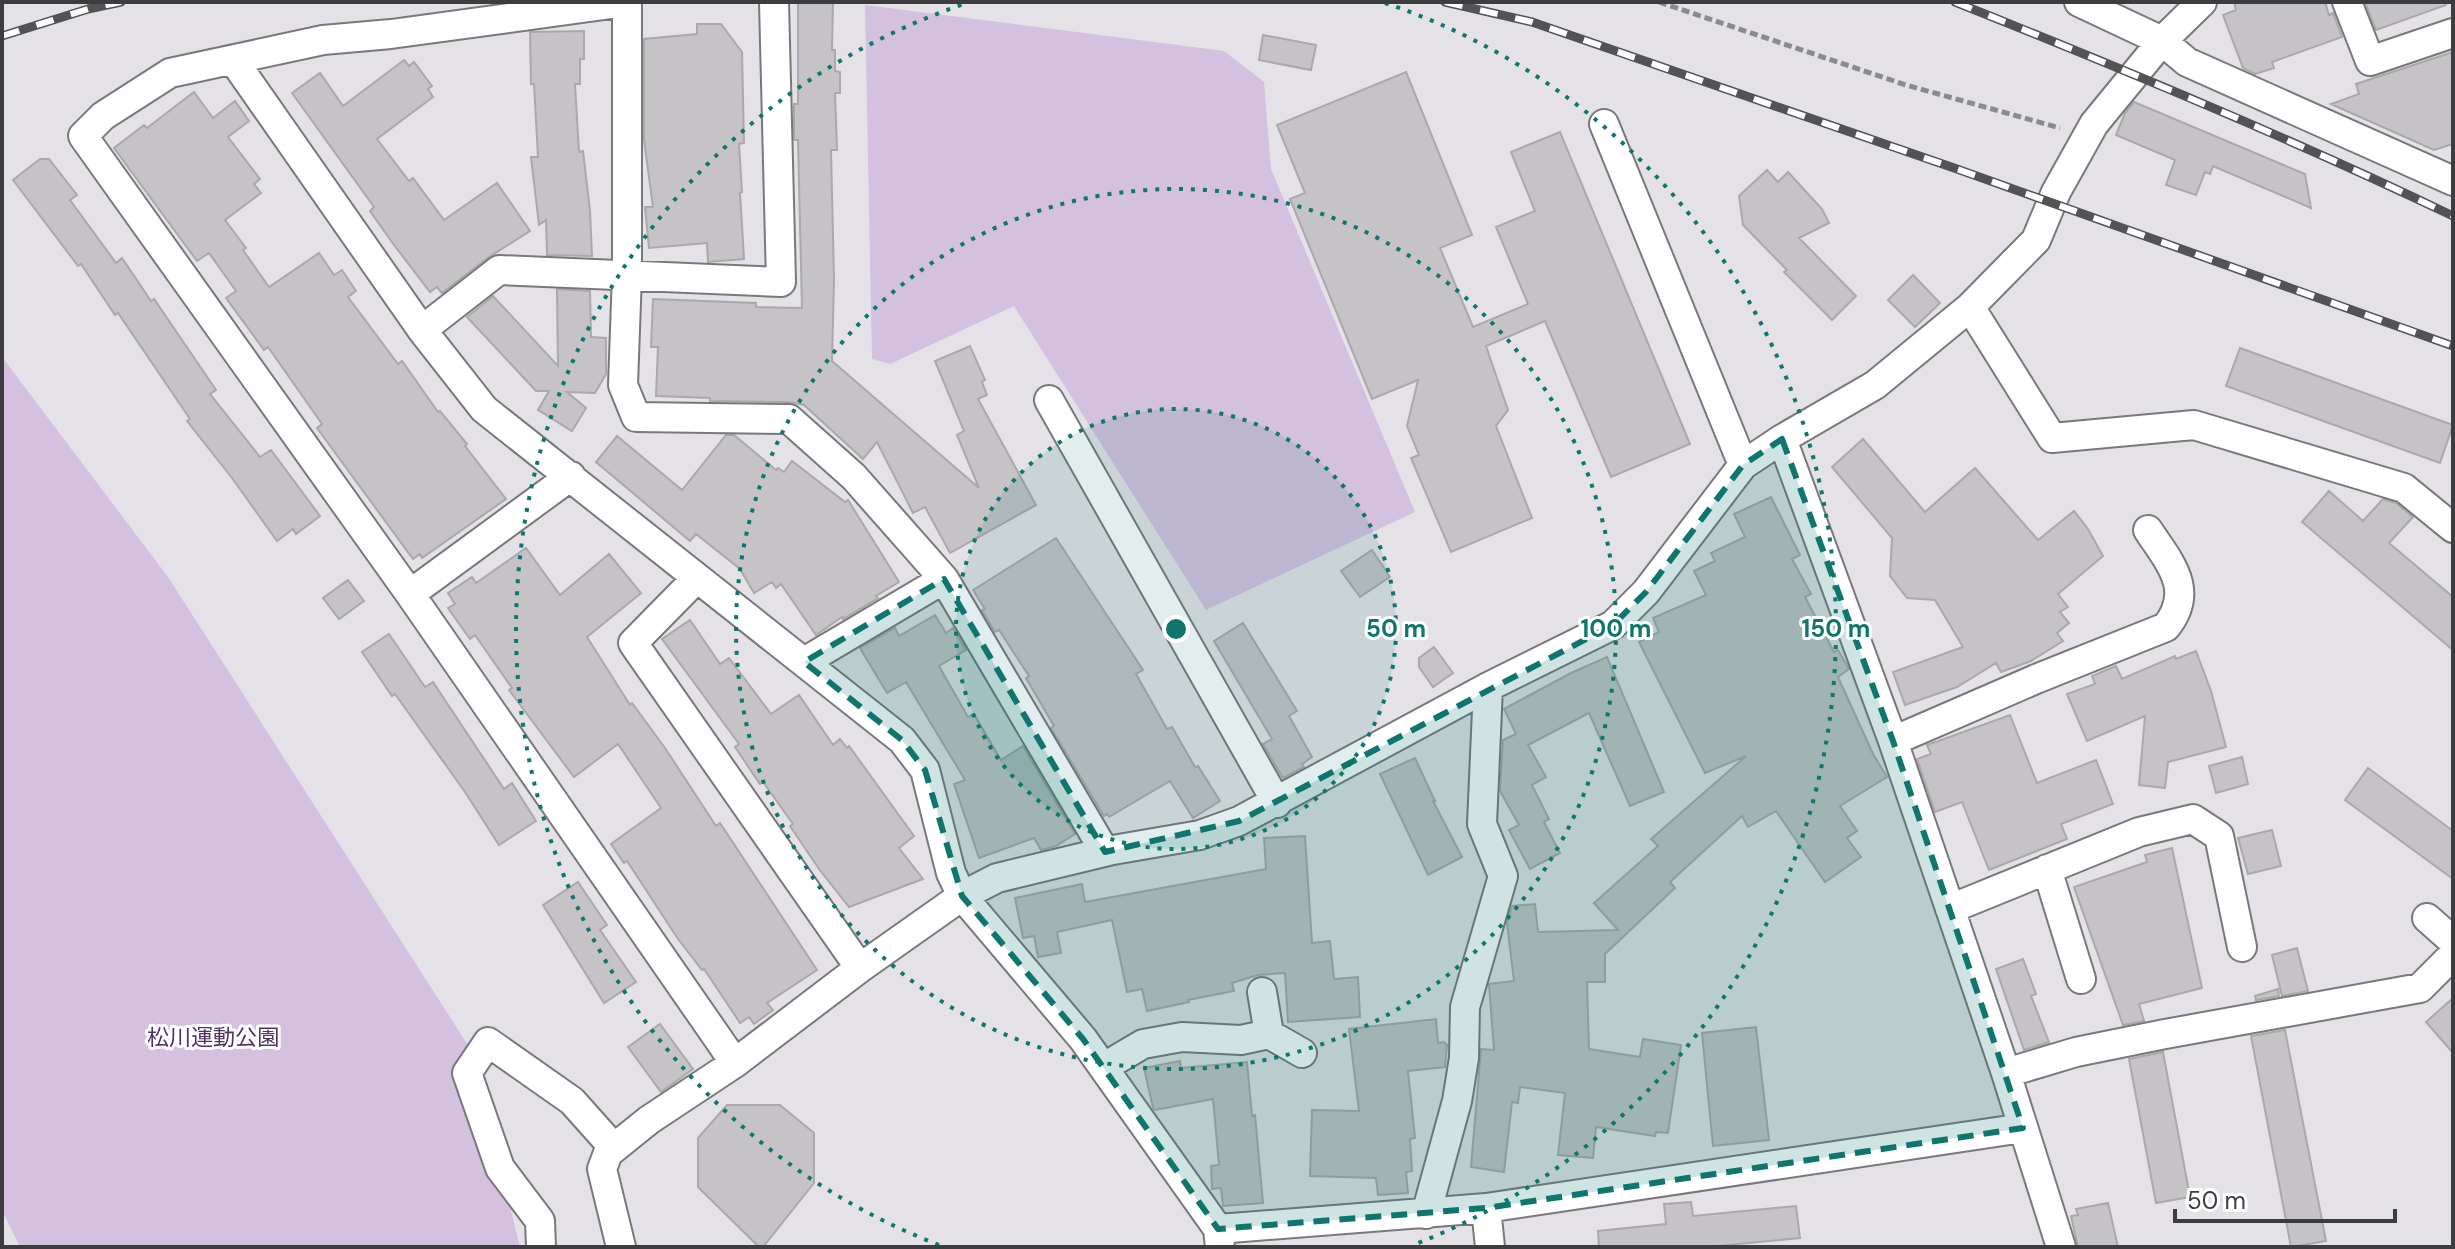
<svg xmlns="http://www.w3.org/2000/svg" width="2455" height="1249" viewBox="0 0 2455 1249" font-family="'DM Sans','Noto Sans JP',sans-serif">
<rect width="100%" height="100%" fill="#e4e2e6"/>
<path fill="#d4c0df" d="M865,5L1224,51L1264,82L1271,169L1415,512L1206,610L1014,306L890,364L872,359Z
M2,357L168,577L471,1050L520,1247H20L2,1210Z"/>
<path fill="#c5c3c6" stroke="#aaa8ab" stroke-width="2" d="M798,2H833L832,50H835V71L840,72V93H835L837,150H831L834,279L832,361L979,488L957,435L964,431L935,361L970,346L985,380L982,382L987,395L978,399L1036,505L950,553L925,507L913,513L877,442L863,459L804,405L790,402L710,401V398L656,396L658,347H651L653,299L756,303V307L802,308L798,140H794V104H798Z
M2234,2H2325L2329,15L2333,13L2342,37L2272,62L2274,68L2255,74L2243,68L2223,15L2236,10Z
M2365,2H2445L2446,5L2376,30Z
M697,24H721L742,52L744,143L739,144L742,192L740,193L744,259L708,262L707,243L649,248L645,207H653L644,140V39L697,34Z
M584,31V59H580V84H575L579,152L583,151L590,211L592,256L547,255L546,220L539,225L531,157H538L534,84H531L530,32Z
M1263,35L1316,45L1311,70L1259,60Z
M2453,52V144L2434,150L2331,104L2359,94L2356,84Z
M404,60L409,66L414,62L432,86L428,89L433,97L377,139L409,181L413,178L444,220L497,183L530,231L489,257L442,293L437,287L430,292L394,245L370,211L374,207L292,93L320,73L343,106Z
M1406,72L1472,235L1440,248L1473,327L1528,304L1496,227L1535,211L1511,152L1560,132L1690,444L1611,477L1545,321L1486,346L1508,410L1496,426L1532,518L1451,552L1411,458L1419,455L1407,426L1418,380L1372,399L1290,199L1305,193L1277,125Z
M194,92L213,118L235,101L249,121L228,137L260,179L254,184L261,193L225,220L246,248L243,250L269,287L319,253L334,275L342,270L356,291L348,297L398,364L402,361L438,412L440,411L467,444L465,446L506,499L422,558L420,554L413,559L317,428L322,424L268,347L264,350L226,298L236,291L209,253L197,261L114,148L144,125L147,128Z
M2134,102L2305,174L2311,208L2213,166L2210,174L2205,172L2196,195L2166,185L2175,160L2116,135L2125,113Z
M40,159H49L77,195L70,200L116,263L122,258L151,301L154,299L216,390L210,394L260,457L271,450L320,516L296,534L293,529L277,541L232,478L187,421L190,419L118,313L115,315L81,264L78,266L13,180Z
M1767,170L1778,182L1788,172L1822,209L1829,223L1799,238L1856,296L1832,320L1784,272L1787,270L1743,225L1739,196Z
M1913,275L1940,303L1915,327L1888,300Z
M557,289L590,291L591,337L606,338V374L595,393L567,392L586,408L572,431L538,410L549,391H536L467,317L493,296L558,366Z
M2240,348L2453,425L2440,463L2226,386Z
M726,435H734L776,470L778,468L784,472L792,461L845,502L848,500L899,582L876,596L878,598L843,619L842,617L816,635L781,584L776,588L772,582L754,593L740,569L696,534L690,541L596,462L617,436L682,490Z
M1863,439L1925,512L1975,468L2038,540L2074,511L2088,529L2103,556L2058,594L2068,607L2060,612L2069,623L2057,633L2063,641L2031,661L2001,672L1996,663L1957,687L1905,705L1893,672L1963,647L1935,600L1907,598L1890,576L1892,538L1832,467Z
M2329,491L2363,521L2383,499L2396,503L2413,517L2389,543L2453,597V650L2302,522Z
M1771,497L1800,555L1792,559L1811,594L1805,597L1834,652L1838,650L1849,669L1838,677L1873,754L1887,777L1840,806L1857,831L1847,838L1861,857L1825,882L1776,811L1748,827L1742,816L1670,882L1675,888L1605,954V982H1587L1589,1049L1640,1057L1643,1039L1681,1045L1668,1133L1656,1132L1655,1136L1596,1127L1593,1158L1558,1155L1565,1093L1520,1087L1518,1103L1512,1102L1504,1172L1471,1167L1481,1049L1494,1050L1489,984L1514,981L1507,923L1512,906L1535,904L1538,932L1618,930L1594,903L1658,846L1651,839L1746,756L1705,773L1639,642L1659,632L1653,618L1706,595L1694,571L1715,561L1711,553L1745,537L1734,514Z
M1056,538L1143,670L1136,674L1167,729L1172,727L1195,767L1198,766L1220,801L1193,818L1170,781L1109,817L1107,814L1104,816L1051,728L1054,726L1026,678L1029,676L999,630L995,632L982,610L985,609L973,590Z
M526,548L560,595L609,554L641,593L587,637L630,705L632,703L665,748L716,826L720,823L817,970L767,1003L773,1010L754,1024L749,1017L740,1023L704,969L702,970L678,939L627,861L624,863L611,844L661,808L618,744L574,777L509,690L512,688L475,635L470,639L448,608L455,604L448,593L472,577L476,583Z
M1372,550L1390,577L1360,597L1341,571Z
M348,580L364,601L339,619L323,598Z
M935,615L946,633L953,628L966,650L939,666L968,717L974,714L1001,760L1023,746L1075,834L1056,846L1041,850L1034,838L979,858L954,784L965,780L906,682L887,693L860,648L895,628L899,636Z
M690,620L720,664L729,658L771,714L799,695L833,745L840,739L847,748L849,746L914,836L899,848L923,879L849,907L819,869L790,826L793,824L763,782L760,784L735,747L739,744L662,639Z
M1243,623L1297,711L1289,716L1312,757L1302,764L1304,767L1283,778L1263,744L1272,739L1214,641Z
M389,634L425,687L433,682L504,789L512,783L536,821L499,845L465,792L395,694L392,696L362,652Z
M1434,647L1453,673L1433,687L1419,667V658Z
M2196,651L2211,691L2226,747L2168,762L2165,788L2139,785L2145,716L2087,741L2067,694L2095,684L2092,676L2116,666L2122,679L2175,656L2176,659Z
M1607,657L1664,792L1630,806L1589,713L1528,745L1546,777L1532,785L1549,819L1544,822L1560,853L1530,869L1509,830L1519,825L1500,791L1503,740L1516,734L1504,709L1571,673Z
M2010,715L2037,783L2096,760L2113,804L2061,824L2067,839L1989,870L1962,802L1935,812L1917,759L1931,754L1927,745Z
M2242,757L2248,784L2216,793L2209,766Z
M1415,758L1435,801H1433L1462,857L1428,875L1380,774Z
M2368,768L2453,831V879L2345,800Z
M2272,830L2281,866L2248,874L2238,838Z
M1305,836L1312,943L1330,941L1334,979L1358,977L1360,1017L1288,1022L1285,973L1258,975L1232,983L1234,991L1188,1000L1189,1002L1147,1011L1142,989L1127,992L1112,920L1057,932L1061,953L1038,957L1034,936L1023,938L1015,898L1082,884L1085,902L1266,869L1264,838Z
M2172,848L2202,988L2139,1004L2144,1021L2123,1025L2074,887L2147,862L2145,855Z
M578,882L607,925L600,930L636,982L604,1003L543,905Z
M2297,948L2308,991L2282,996L2272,955Z
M2023,959L2036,994L2031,996L2049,1042L2024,1050L1996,969Z
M2278,989L2279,996L2256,1000L2255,996Z
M2453,998V1053L2426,1022Z
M1436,1019L1438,1043L1444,1042L1447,1045L1445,1067L1408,1071L1415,1138L1410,1139L1412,1171L1406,1172L1408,1193L1378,1195L1376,1178L1310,1176L1312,1110L1359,1111L1349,1029Z
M660,1024L693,1069L661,1092L628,1047Z
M1756,1027L1769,1140L1713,1146L1702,1033Z
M2285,1030L2326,1241L2291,1247L2251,1036Z
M2163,1052L2190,1197L2156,1203L2129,1059Z
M1180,1061L1181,1068L1247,1062L1252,1116L1255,1115L1263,1203L1223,1206L1221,1188L1212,1189L1211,1166L1219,1165L1213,1099L1155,1110L1153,1108L1144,1068Z
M727,1105H780L814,1133V1183L763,1247H759L698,1187V1138Z
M1691,1202L1693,1216L1796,1206L1800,1238L1707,1247H1599L1598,1231L1666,1224L1664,1204Z
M2108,1203L2118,1247H2078L2071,1216L2078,1215L2076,1209Z"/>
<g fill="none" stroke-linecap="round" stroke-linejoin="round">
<g stroke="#7a787b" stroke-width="32">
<path id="minor" d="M626,2L391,34L323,40L170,73L103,116L83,136L410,594L735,1063
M627,2V274L623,385L636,417L789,419L854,477L944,579L1105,852
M2079,2L2162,41L2187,62L2453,181
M2347,2L2370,61L2453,33
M234,61L422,330L484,409L902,740L925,770L951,873L962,896L1083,1039L1218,1229L1220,1247
M1604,124L1743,465
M1970,307L2052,438L2194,425L2404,488L2453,528
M422,330L499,270L781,282L774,2
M1049,400L1277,803
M1782,439L1893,741L2006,1073L2061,1247
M696,579L633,643L860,968
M410,594L571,476
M804,662L944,579
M1893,741L2036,679L2166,627C2196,590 2169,562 2148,530
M2047,869L2081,979
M1950,909L2139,832L2193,819L2219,836L2242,947
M2427,918L2453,941
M1262,992L1269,1034
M1104,1067L1143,1044L1182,1037L1241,1040L1269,1034L1302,1053
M2006,1073L2076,1052L2165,1034L2420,988L2453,955
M1486,1208L1490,1247
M1426,1214L1457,1101L1464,1058L1465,1007L1503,876L1482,824L1488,687
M1218,1229L1486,1208L2023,1128
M541,1247L540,1221L500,1168L467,1073L488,1042L572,1101L614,1148
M621,1247L602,1169L608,1153L649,1120L735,1063L860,968L962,896L997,878L1113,850L1200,835L1239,821L1488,687L1613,625L1646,592L1743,465L1782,439L1875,385L1970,307L2036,240L2056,192L2094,124L2162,41L2202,2"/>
</g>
<path stroke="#8b8a8d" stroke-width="5" stroke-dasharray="8 4" stroke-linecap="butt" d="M1659,2L1906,85L2060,128"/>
<use href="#minor" stroke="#fff" stroke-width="28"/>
<g stroke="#535254" stroke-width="9">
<path id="rail" d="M1445,2L1532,22L1957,169L2453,346
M1955,2C2123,69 2290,138 2453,216
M2,36L88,9L121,2"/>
</g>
<use href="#rail" stroke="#fff" stroke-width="6" stroke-dasharray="18" stroke-linecap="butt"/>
</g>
<path fill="#0f766e" fill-opacity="0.2" stroke="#0f766e" stroke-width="6" stroke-dasharray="16 10" stroke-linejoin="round" d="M1782,439L1893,741L2023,1128L1486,1208L1218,1229L1083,1039L962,896L925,770L902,740L804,662L944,579L1105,852L1239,821L1613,625L1646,592L1743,465Z"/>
<circle cx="1176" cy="629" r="220" fill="#0f766e" fill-opacity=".12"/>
<g fill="none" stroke="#0f766e" stroke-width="4" stroke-dasharray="4 8">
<circle cx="1176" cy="629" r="220"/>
<circle cx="1176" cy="629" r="440"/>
<path d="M939 1245A660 660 0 0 1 967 3M1385 3A660 660 0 0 1 1413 1245"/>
</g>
<g text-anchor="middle" stroke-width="6" stroke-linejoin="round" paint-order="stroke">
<g font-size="22" fill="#523263" stroke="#fff">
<text x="213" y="1045">松川運動公園</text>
</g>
</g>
<circle cx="1176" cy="629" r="12" fill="#0f766e" stroke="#fff" stroke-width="4"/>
<g font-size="24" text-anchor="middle" font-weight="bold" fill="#0f766e" stroke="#fff" stroke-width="6" stroke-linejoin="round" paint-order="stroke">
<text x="1396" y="637">50 m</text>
<text x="1616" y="637">100 m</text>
<text x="1836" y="637">150 m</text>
</g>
<rect width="2455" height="1249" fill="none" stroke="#3d3c3e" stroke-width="8"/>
<path d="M2175 1209v12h220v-12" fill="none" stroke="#3d3c3e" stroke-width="4"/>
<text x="2187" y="1209" font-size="24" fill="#3d3c3e" stroke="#ffffff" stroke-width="6" paint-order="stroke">50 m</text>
</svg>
